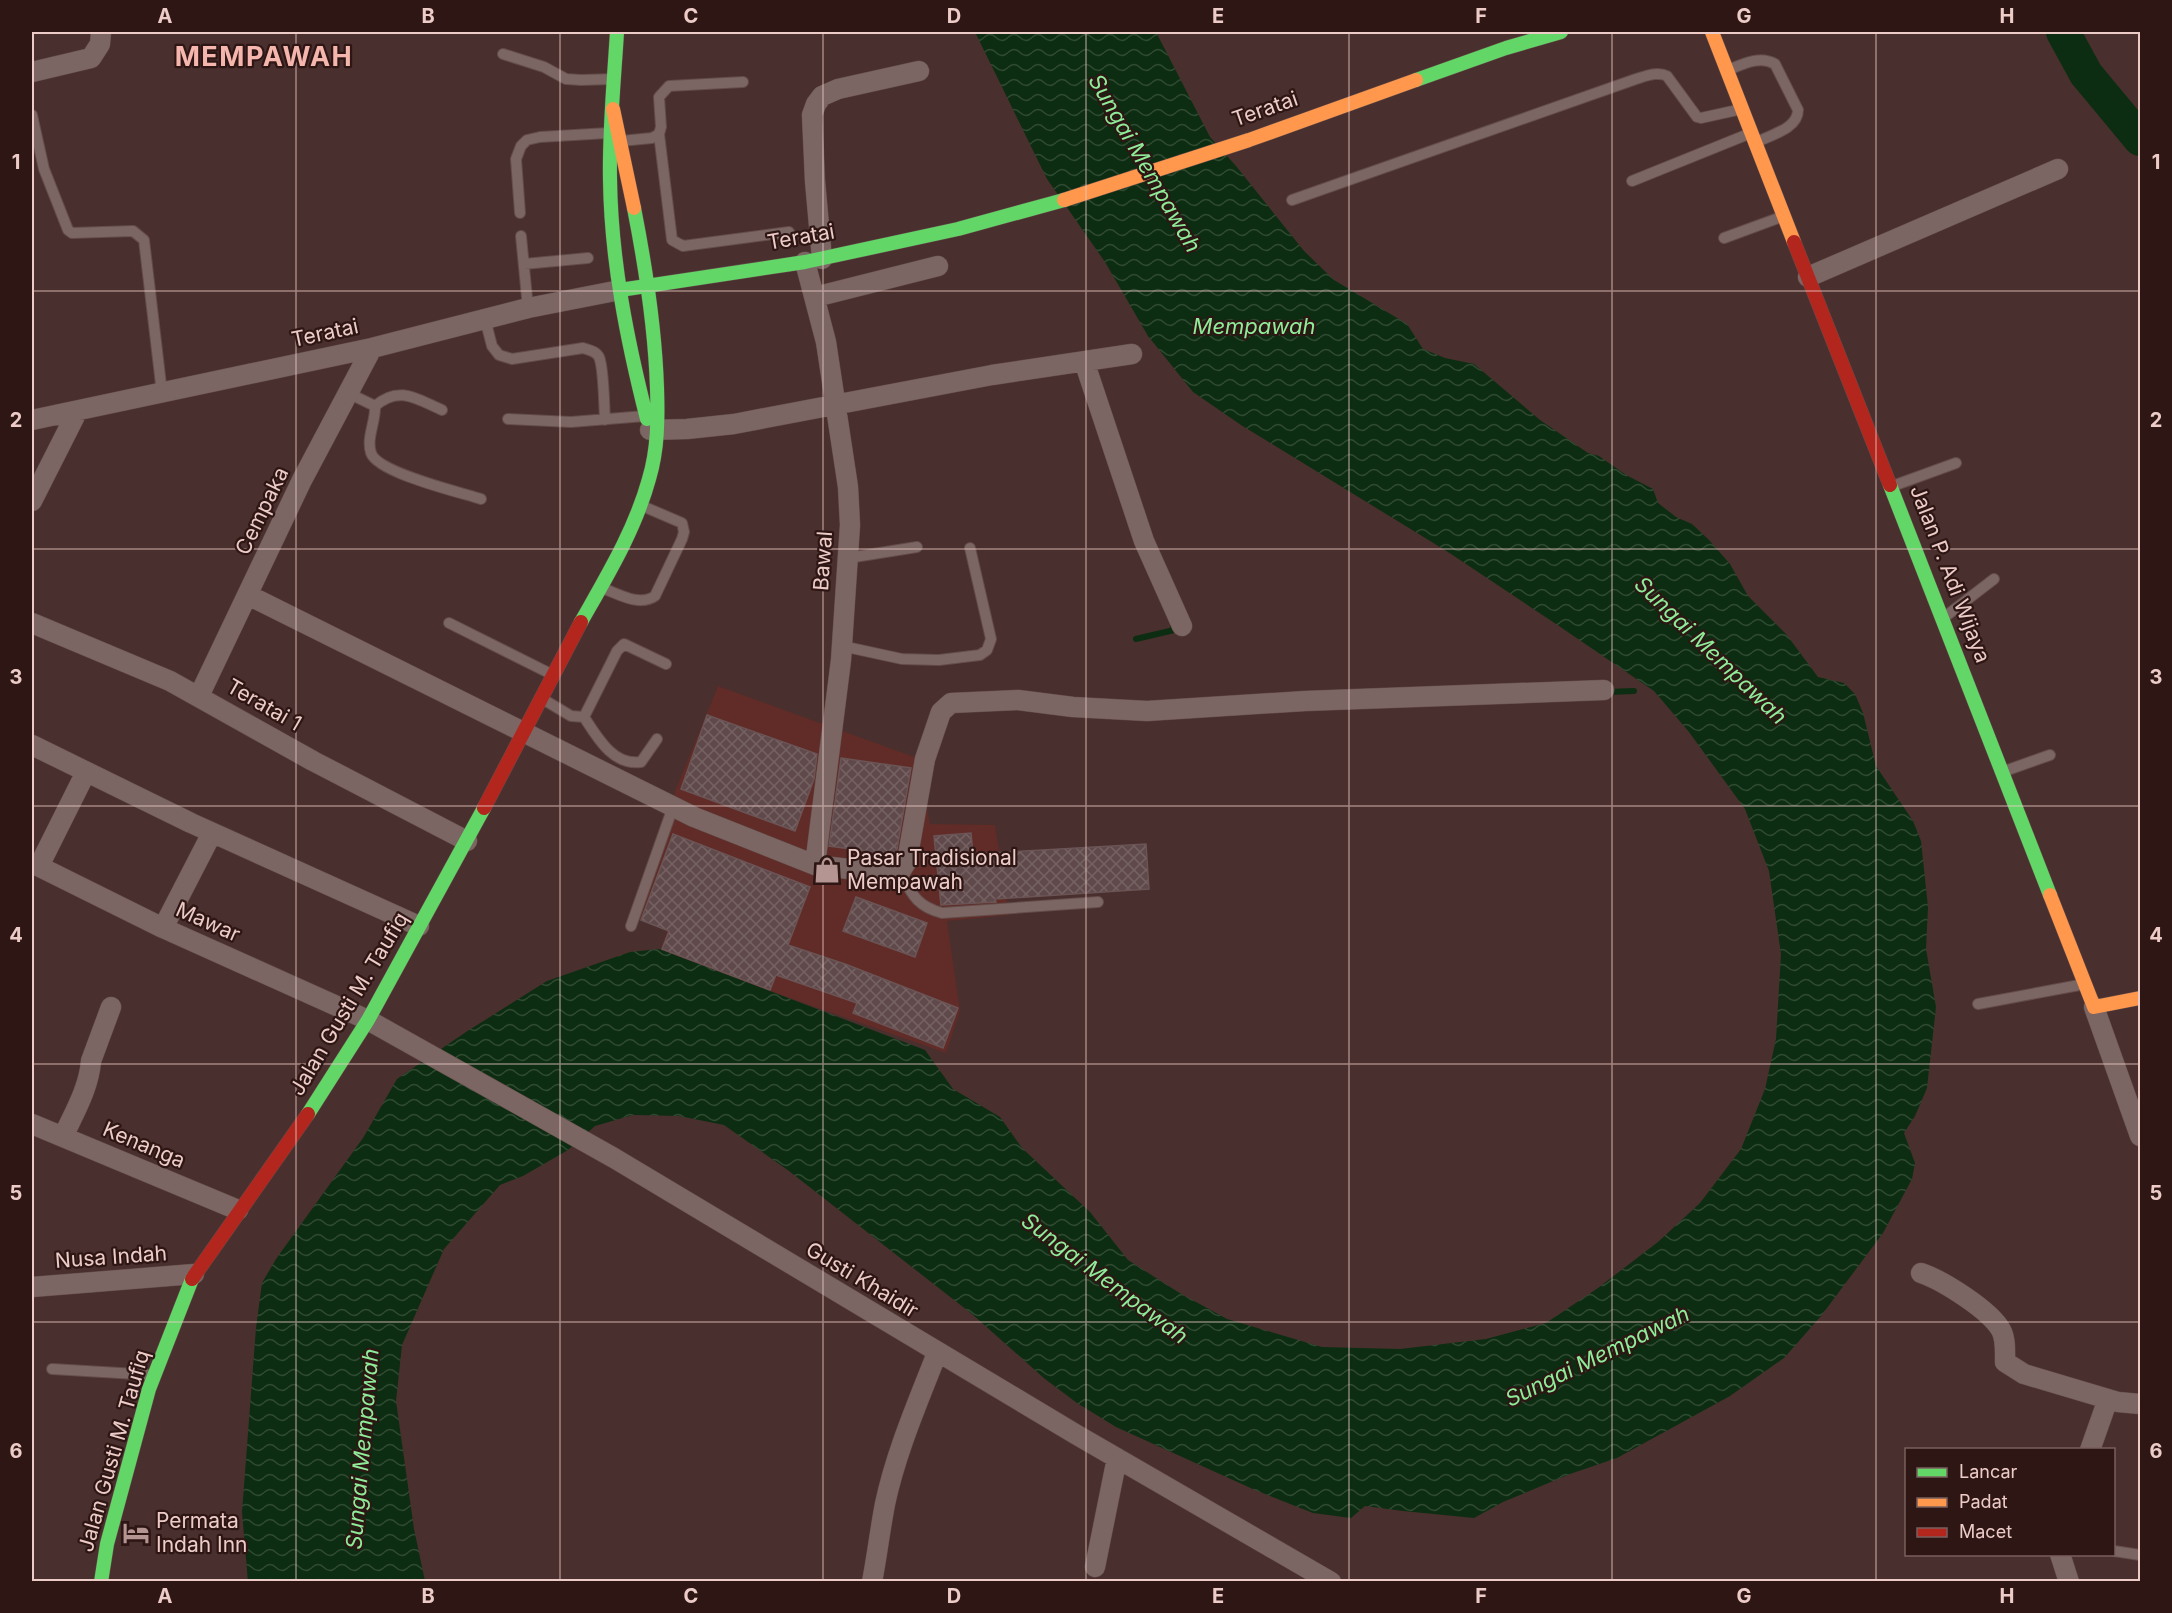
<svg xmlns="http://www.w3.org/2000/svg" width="2172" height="1613" viewBox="0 0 2172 1613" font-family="Inter,sans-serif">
<defs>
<pattern id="water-waves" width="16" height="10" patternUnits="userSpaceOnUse" patternTransform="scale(1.5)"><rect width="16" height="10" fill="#0c2d11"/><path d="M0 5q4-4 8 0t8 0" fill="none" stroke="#304a32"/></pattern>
<pattern id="building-cross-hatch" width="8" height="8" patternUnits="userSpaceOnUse" patternTransform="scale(1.5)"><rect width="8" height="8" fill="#5f494b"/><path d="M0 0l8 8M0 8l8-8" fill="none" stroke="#766263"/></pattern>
</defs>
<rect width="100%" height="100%" fill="#492f2d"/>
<path fill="#612c27" d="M718,686L917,758L930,824L995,825L1009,915L947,921L960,1011L946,1053L770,991L661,949L667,931L638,919L676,789Z"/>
<path fill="url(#water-waves)" d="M975,32H1156L1210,137L1236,166L1304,251L1334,280L1407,324L1423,349L1445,358L1474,364L1540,420L1588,453L1599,456L1626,475L1653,489L1658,503L1676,517L1692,524L1709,540L1730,564L1748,596L1786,634L1818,677L1844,683L1855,694L1863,713L1876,766L1913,821L1921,841L1928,907L1926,949L1936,1007L1927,1088L1915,1116L1904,1133L1915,1163L1912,1179L1883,1233L1821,1316L1784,1358L1730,1396L1617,1458L1570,1474L1503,1502L1474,1518L1403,1511L1365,1506L1351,1518L1313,1513L1255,1490L1116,1427L1077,1403L1045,1379L972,1314L789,1171L724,1125L679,1116L633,1115L595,1126L568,1150L523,1176L500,1185L444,1249L402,1345L396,1401L414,1529L425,1581L248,1582L242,1512L256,1328L262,1283L276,1259L363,1138L397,1079L466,1032L547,981L630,952L659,949L925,1050L953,1089L1000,1117L1022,1148L1090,1212L1128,1260L1178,1292L1227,1319L1322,1347L1400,1349L1486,1339L1546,1323L1598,1288L1658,1242L1700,1203L1741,1149L1765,1089L1776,1039L1781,954L1769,871L1745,809L1689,732L1654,691L1559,626L1448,552L1241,425L1193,392L1148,336L1105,262L1047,179Z"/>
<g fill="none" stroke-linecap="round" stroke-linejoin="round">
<path stroke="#0c2d11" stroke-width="6" d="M1136,639L1174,630L1173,626
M1607,692L1634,691"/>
<path stroke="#0c2d11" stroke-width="34" d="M2063,32L2086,74L2140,139"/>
</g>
<path fill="url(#building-cross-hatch)" stroke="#6b5455" stroke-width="1.5" d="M707,715L817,754L814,779L795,831L681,789Z
M841,758L911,768L896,855L829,846Z
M971,833L973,854L1146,844L1149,889L995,899L996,902L941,905L934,836Z
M673,834L810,887L788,945L845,964L958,1008L943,1048L853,1013L857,1003L776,975L770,990L662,949L669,931L641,920Z
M856,897L927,923L915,957L843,931Z"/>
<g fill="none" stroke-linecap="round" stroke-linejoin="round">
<g stroke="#634c49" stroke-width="12">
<path id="lane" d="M503,54L544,67L566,79L581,80L614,79
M1728,70C1743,64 1760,55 1775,64L1798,110C1798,129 1770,135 1755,143
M32,115L44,169L68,230L72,233L133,231L144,240L162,393
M659,134L672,240L683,246L789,232
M621,141L652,138L659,134L661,127L659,97L669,86L743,82
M1632,181L1751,133
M1292,200L1636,79C1646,76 1658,71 1667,76L1697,117L1701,118L1742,109
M520,213L516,159L521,146L527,140L540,137L608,133
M521,236L528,308
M1724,238L1784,216
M524,264L588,258
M485,319L492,346L499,355L512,359L583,348C589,350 596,351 599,357C604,368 604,406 605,420
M348,393L375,406C376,421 366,438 371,453C378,473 459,492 481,499
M375,406C399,385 417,399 442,410
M508,419L571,422L645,416
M1890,487L1956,463
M848,558L917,547
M602,588C619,594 639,607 655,596L682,539L684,532L682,523L640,505
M1942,619L1994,579
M449,623L553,675
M842,646L902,659L939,660L980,655L987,650L991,639L970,548
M541,698L571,716L584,717L617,651L624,644L666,664
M584,717C597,737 613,766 641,762L657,739
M2002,772L2050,755
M900,872C912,894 916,906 942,913L1098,902
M631,926L673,807
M1978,1004L2085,984
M52,1369L153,1375
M2114,1551L2140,1555"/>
</g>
<g stroke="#634c49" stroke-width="21">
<path id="street" d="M32,72L91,58L100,44L101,32
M822,259L815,181L812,115L816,104L822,96L838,89L919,71
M805,262L826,342L848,487L850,525L841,660L815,865
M1808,277L2058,169
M815,297L938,266
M1084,361L1144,541L1182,626
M32,420L372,348L528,308L620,290
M650,430L687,429L734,424L992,375L1132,354
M32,501L77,412
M248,595L694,817L815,865L891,874L900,872L907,861L925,759L941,712L951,703L1018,700L1073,707L1147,711L1305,701L1604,690
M32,623L170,681L313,761L467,841
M199,696L302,480L372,348
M32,745L191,823L419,926
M32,863L163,928L368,1020L614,1158L1077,1435L1331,1582
M39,866L86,772
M163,928L212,833
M2094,1007L2140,1136
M32,1124L238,1210
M63,1137C74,1113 89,1088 91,1061L111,1007
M1921,1273C1942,1280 1990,1310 2001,1330C2006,1339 2005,1352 2005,1362L2024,1374L2118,1402L2140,1404
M32,1287L194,1274
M2090,1450L2108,1399
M2060,1554L2069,1582
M1095,1567L1117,1458
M872,1582C877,1556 880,1530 885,1504C896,1452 918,1402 937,1353"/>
</g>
<g stroke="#634c49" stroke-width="15">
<path id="fast" d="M617,32C614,81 609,130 610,179C611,260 627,340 647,419
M1416,80L1506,48L1561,32
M620,290L805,262L958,229L1064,200
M1890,485L2050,895
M581,622C607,576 635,530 649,479C658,449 658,419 657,388C655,326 646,269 634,208
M308,1114L368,1020L484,808
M101,1582L107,1544L149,1389L192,1279"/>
</g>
<g stroke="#634c49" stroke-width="15">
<path id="slow" d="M1712,32L1794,242
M613,109L634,208
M1064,200L1249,140L1416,80
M2050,895L2094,1007L2140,998"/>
</g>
<g stroke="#634c49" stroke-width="15">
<path id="jam" d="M1794,242L1890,485
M484,808L581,622
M192,1279L308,1114"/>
</g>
<use href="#lane" stroke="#7b6664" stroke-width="10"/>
<use href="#street" stroke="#7b6664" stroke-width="20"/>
<use href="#fast" stroke="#63d668" stroke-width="14"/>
<use href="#slow" stroke="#ff974d" stroke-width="14"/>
<use href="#jam" stroke="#b3261e" stroke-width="14"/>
</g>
<path fill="none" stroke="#edccc8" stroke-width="1.5" stroke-opacity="0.55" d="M296,32V1582M560,32V1582M823,32V1582M1086,32V1582M1349,32V1582M1612,32V1582M1876,32V1582M32,291H2140M32,549H2140M32,806H2140M32,1064H2140M32,1322H2140"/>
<defs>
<g id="shop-bare" transform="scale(2.07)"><path d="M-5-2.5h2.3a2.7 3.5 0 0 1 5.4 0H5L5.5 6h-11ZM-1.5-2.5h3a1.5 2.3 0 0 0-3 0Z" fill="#b49592" stroke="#2d1614" stroke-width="2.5" paint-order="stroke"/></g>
<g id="hotel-bare" transform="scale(2.07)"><path d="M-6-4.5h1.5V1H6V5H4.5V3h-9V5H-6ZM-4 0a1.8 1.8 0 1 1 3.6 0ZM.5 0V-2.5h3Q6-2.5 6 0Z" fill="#b49592" stroke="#2d1614" stroke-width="2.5" paint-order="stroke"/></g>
</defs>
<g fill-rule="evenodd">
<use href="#shop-bare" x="827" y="870"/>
<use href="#hotel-bare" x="136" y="1533"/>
</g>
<g text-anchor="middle" stroke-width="4.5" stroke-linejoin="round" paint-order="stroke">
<g font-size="21" fill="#edccc8" stroke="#2d1614">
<text transform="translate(1265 109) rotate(-19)" y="7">Teratai</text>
<text transform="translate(801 237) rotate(-10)" y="7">Teratai</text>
<text transform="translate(325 333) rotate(-12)" y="7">Teratai</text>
<text transform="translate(262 511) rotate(-64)" y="7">Cempaka</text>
<text transform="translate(823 561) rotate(-86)" y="7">Bawal</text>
<text transform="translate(1950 574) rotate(69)" y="7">Jalan P. Adi Wijaya</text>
<text transform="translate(264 705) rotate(30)" y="7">Teratai 1</text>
<text transform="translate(208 922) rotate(24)" y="7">Mawar</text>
<text transform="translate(349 1004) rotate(-59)" y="7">Jalan Gusti M. Taufiq</text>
<text transform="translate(144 1145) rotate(23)" y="7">Kenanga</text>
<text transform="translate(111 1257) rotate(-4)" y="7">Nusa Indah</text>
<text transform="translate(862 1280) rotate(31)" y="7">Gusti Khaidir</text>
<text transform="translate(114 1451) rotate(-74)" y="7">Jalan Gusti M. Taufiq</text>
</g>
<g font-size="21" fill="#edccc8" stroke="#2d1614" text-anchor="start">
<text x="847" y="865">Pasar Tradisional<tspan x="847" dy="24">Mempawah</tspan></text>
<text x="156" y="1528">Permata<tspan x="156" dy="24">Indah Inn</tspan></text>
</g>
<g font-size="22" font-style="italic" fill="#8eec99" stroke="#2d1614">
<text transform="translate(1145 163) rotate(60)" y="8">Sungai Mempawah</text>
<text x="1254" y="334">Mempawah</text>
<text transform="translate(1711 650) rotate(44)" y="8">Sungai Mempawah</text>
<text transform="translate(1105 1278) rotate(37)" y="8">Sungai Mempawah</text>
<text transform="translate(1597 1356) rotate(-26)" y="8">Sungai Mempawah</text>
<text transform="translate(362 1449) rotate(-85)" y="8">Sungai Mempawah</text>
</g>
<g font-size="27" font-weight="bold" letter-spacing="1.5" fill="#f5b6ae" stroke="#2d1614">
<text x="264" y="66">MEMPAWAH</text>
</g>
</g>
<rect width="2172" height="1613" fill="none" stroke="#2d1614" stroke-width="66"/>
<rect x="1905" y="1448" width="210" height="108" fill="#2d1614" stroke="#7a5f5c" stroke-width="1.5"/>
<rect x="1917" y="1468" width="30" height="9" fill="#63d668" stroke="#7a5f5c" stroke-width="1.5"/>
<text x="1959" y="1478" font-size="18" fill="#edccc8">Lancar</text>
<rect x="1917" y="1498" width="30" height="9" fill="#ff974d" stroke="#7a5f5c" stroke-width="1.5"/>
<text x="1959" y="1508" font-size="18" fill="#edccc8">Padat</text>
<rect x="1917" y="1528" width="30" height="9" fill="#b3261e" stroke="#7a5f5c" stroke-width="1.5"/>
<text x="1959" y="1538" font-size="18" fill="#edccc8">Macet</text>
<rect x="33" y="33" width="2106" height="1547" fill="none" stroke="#edccc8" stroke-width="2"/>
<g font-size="20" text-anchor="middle" font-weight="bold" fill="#edccc8">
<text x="165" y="23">A</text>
<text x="428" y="23">B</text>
<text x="691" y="23">C</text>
<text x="954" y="23">D</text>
<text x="1218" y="23">E</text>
<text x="1481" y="23">F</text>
<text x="1744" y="23">G</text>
<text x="2007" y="23">H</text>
<text x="16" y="169">1</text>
<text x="2156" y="169">1</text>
<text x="16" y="427">2</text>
<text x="2156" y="427">2</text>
<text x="16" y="684">3</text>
<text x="2156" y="684">3</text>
<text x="16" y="942">4</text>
<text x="2156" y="942">4</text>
<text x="16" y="1200">5</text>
<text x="2156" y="1200">5</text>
<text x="16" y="1458">6</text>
<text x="2156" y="1458">6</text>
<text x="165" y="1603">A</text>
<text x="428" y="1603">B</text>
<text x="691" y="1603">C</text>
<text x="954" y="1603">D</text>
<text x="1218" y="1603">E</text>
<text x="1481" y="1603">F</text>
<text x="1744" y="1603">G</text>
<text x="2007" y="1603">H</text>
</g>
</svg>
